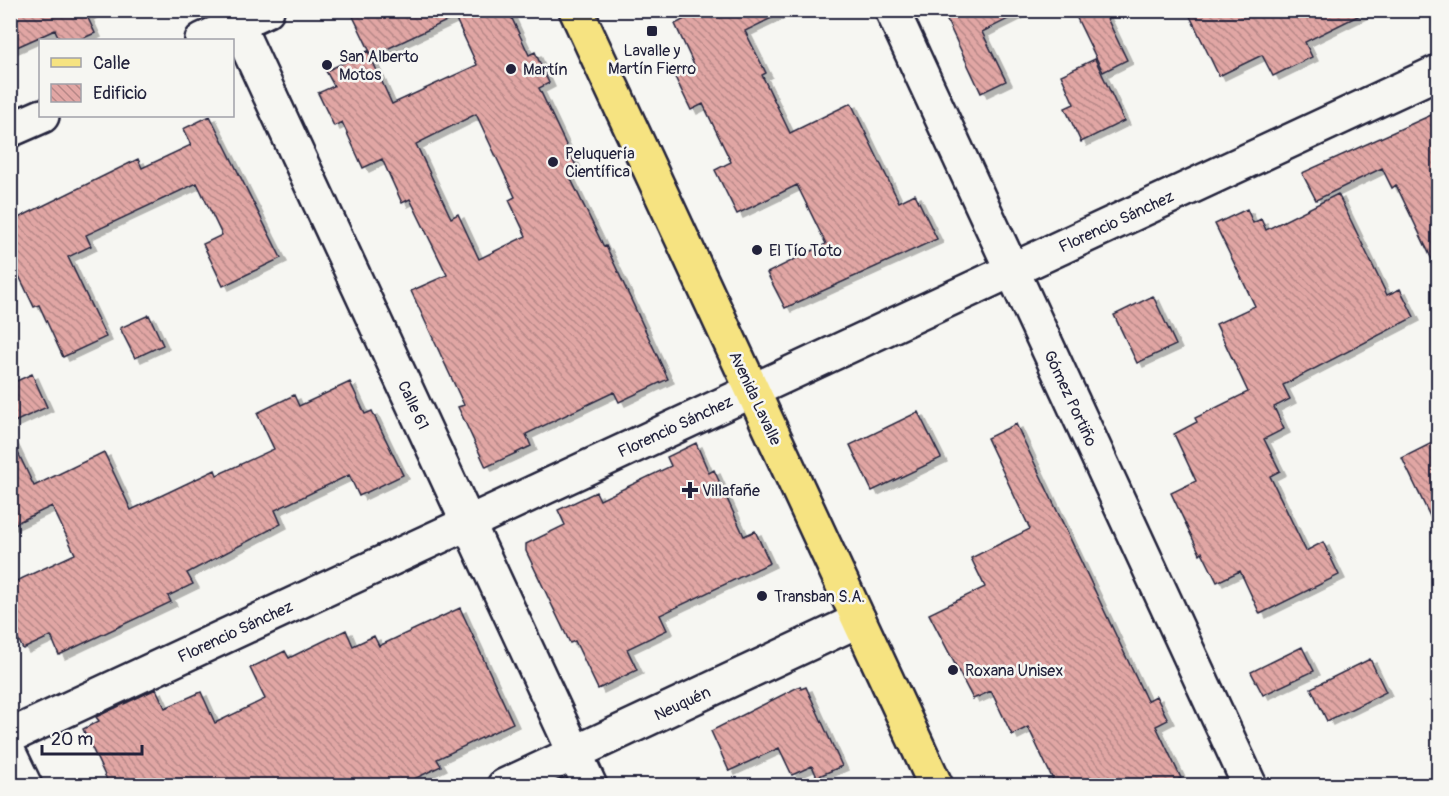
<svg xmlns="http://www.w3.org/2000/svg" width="1449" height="796" viewBox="0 0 1449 796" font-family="Pangolin,sans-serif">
<defs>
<pattern id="building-back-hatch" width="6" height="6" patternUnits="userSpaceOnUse" patternTransform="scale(1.5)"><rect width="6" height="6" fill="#e1a6a4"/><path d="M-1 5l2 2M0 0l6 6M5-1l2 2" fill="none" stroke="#b68787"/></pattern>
<filter id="shadow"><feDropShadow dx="6" dy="4" stdDeviation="0" flood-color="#0004"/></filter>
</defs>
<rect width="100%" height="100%" fill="#f6f6f2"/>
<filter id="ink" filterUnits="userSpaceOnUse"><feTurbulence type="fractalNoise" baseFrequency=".0167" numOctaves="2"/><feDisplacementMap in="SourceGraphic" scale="12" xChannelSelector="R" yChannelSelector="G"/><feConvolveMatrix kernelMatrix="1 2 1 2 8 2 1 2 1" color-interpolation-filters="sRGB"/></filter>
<g filter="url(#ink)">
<path fill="url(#building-back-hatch)" stroke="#22223b" stroke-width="1.5" fill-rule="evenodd" filter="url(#shadow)" d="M10,10H98L87,16L95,33L79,40H60L55,30L10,50Z
M350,10H508L529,55L535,52L549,83L539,88L576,166L567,171L604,247L606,246L668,379L619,402L614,392L526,434L531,446L486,467L458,407L464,405L411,291L447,275L410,199L402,203L382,159L363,168L342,122L334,126L318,93L334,86L326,71L368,51L392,104L477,65L455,17L372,56ZM476,114L515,197L509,200L526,236L479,259L458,214L451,218L416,144Z
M702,10H788L745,31L766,73L762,75L790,133L851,103L899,202L915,194L937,239L785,308L767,273L826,244L797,185L737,214L715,170L731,162L703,104L691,110L675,77L695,67L675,24Z
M942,10H1026L982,32L1006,81L981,93Z
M1073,10H1103L1127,60L1103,72Z
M1187,10H1370L1305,42L1312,57L1273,76L1262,55L1219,76Z
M1095,59L1124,121L1081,142L1065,108L1074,104L1061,75Z
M1438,112V272L1396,185L1392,188L1382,168L1316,200L1302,173Z
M210,116L281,258L223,286L203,244L222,235L197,183L86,235L91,246L68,257L106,337L63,357L39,305L34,307L10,257V222L138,159L142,168L191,145L183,129Z
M1338,194L1387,295L1400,289L1414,317L1283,385L1290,399L1274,407L1284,429L1264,439L1280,471L1270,476L1306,551L1323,542L1339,575L1260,614L1240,571L1217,582L1202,552L1200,554L1171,493L1196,481L1174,434L1197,422L1195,418L1248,392L1216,324L1255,306L1215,224L1247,209L1253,223L1261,219L1266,230Z
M1153,296L1176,345L1137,363L1114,315Z
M149,315L163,345L135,358L120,328Z
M32,374L47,407L10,424V384Z
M350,382L365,414L372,411L403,475L359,496L349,475L275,510L281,524L187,573L193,584L168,596L171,602L59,655L51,636L23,649L10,623V584L75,554L52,506L10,526V436L34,486L104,452L131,510L215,470L217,475L274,449L257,413L294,395L299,406Z
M918,412L941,458L872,491L850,445Z
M1016,424L1147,701L1156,696L1168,720L1156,726L1181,778L1166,786H1056L1028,727L1012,735L991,691L973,699L929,614L985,587L971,558L1030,529L987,438Z
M1438,440V533L1402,458Z
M696,443L709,473L714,470L744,536L755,531L770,563L660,615L667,630L627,649L637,670L598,689L575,641L570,643L526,551V544L565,525L558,510L596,492L600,500L671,466L667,457Z
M460,608L513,723L437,759L441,766L400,786H110L83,729L99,721L96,717L156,689L165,708L201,692L215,723L265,699L250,668L285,651L289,658L346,630L353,646L374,636L379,646Z
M1302,647L1314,671L1263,695L1251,672Z
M1370,659L1386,692L1327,721L1311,688Z
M800,686L801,689L806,687L842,766L817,777L812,766L792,775L779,748L729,771L711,731Z"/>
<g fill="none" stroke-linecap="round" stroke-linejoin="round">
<g stroke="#22223b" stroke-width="38">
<path id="street" d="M892,10L1250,786
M237,24L590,786
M10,736L1438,72
M10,755L25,786
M504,786L859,620"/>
</g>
<g stroke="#22223b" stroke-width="38">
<path id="secondary" d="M202,40L267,10
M10,130L42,116"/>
</g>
<g stroke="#22223b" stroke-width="38">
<path id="primary" d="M576,10L936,786"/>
</g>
<use href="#street" stroke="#f6f6f2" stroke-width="33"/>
<use href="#secondary" stroke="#f6f6f2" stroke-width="33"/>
<use href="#primary" stroke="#f6e381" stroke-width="33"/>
</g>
</g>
<g fill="#22223b" stroke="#f6f6f2" stroke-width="2">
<rect x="646" y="25" width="12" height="12" rx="3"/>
<circle cx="327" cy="65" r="6"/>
<circle cx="511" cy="69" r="6"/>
<circle cx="553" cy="162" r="6"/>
<circle cx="757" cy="250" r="6"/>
<path d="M687 481h6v6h6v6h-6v6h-6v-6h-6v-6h6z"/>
<circle cx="762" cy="596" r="6"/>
<circle cx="953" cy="670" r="6"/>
</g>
<g text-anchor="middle" stroke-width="5" stroke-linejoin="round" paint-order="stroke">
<g font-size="16" fill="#22223b" stroke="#f6f6f2" text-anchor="start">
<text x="652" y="56" text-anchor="middle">Lavalle y<tspan x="652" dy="18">Martín Fierro</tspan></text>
<text x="339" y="62">San Alberto<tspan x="339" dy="18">Motos</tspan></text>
<text x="523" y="75">Martín</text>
<text x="565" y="159">Peluquería<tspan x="565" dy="18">Científica</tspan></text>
<text x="769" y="256">El Tío Toto</text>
<text x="702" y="496">Villafañe</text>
<text x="774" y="602">Transban S.A.</text>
<text x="965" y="676">Roxana Unisex</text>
</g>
<g font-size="16" fill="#22223b" stroke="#f6f6f2">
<text transform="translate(1116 221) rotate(-25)" y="6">Florencio Sánchez</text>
<text transform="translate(756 398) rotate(65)" y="6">Avenida Lavalle</text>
<text transform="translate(1071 398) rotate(65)" y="6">Gómez Portiño</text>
<text transform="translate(414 405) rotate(65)" y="6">Calle 61</text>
<text transform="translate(675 426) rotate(-25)" y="6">Florencio Sánchez</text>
<text transform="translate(235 631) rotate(-25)" y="6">Florencio Sánchez</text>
<text transform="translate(682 703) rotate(-25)" y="6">Neuquén</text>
</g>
</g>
<rect width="1449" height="796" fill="none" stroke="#f6f6f2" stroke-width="36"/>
<rect x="18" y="18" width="1413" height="760" fill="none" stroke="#22223b" stroke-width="2" filter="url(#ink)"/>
<rect x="39" y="39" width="195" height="78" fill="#f6f6f2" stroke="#a1a1a9" stroke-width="1.5"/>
<rect x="51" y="58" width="30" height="9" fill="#f6e381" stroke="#a1a1a9" stroke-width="1.5"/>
<text x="93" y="69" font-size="18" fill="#22223b">Calle</text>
<rect x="51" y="84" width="30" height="18" fill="url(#building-back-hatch)" stroke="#a1a1a9" stroke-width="1.5"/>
<text x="93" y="99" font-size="18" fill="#22223b">Edificio</text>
<path d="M42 745v9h100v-9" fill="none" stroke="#22223b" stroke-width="3"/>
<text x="51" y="745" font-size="18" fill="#22223b" stroke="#f6f6f2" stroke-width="4.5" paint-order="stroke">20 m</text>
</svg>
